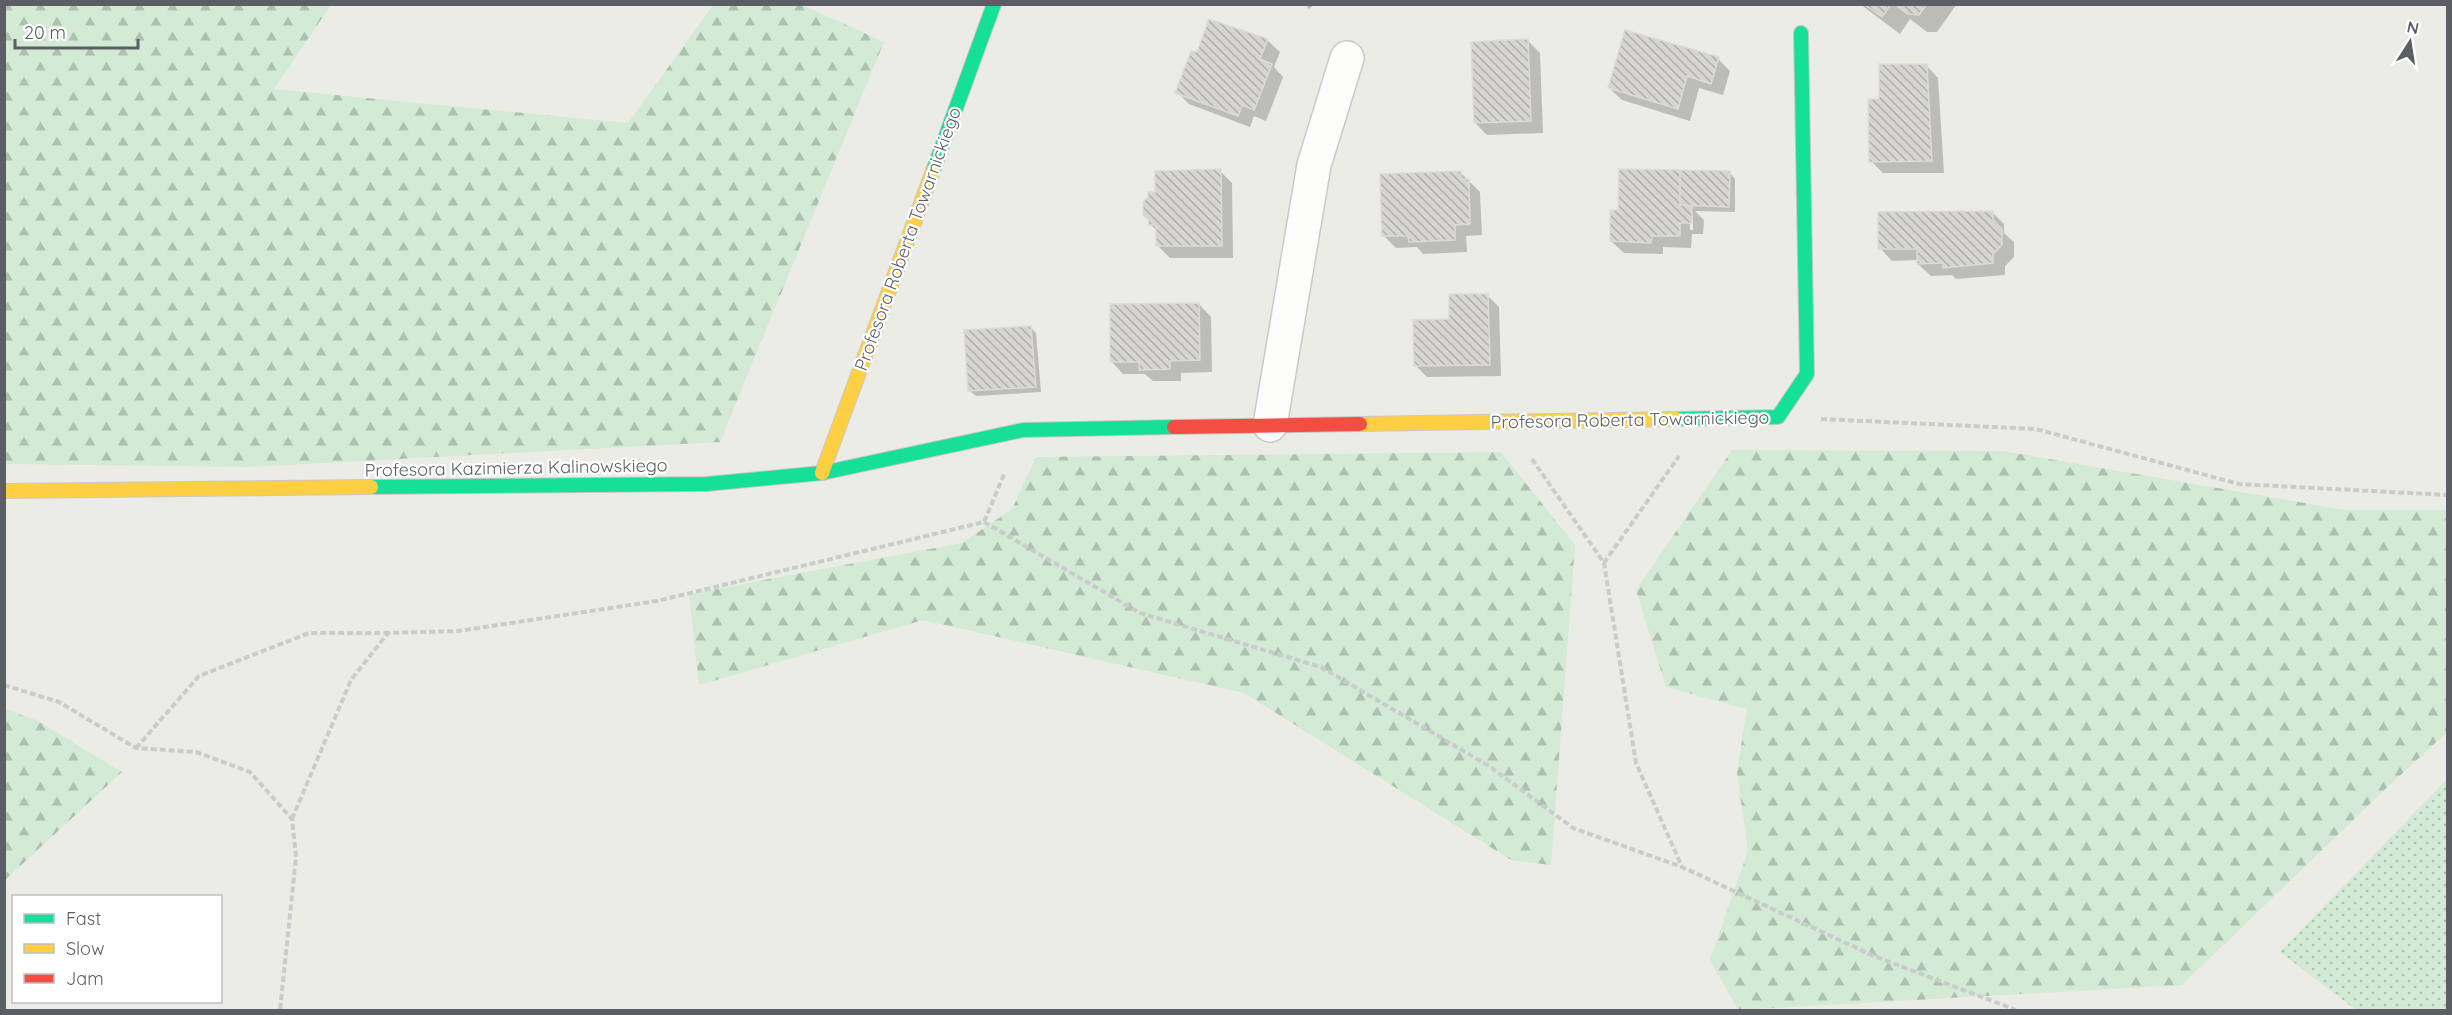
<svg xmlns="http://www.w3.org/2000/svg" width="2452" height="1015" viewBox="0 0 2452 1015" font-family="Quicksand,sans-serif">
<defs>
<pattern id="grass-dots" width="8" height="8" patternUnits="userSpaceOnUse" patternTransform="scale(1.5)"><rect width="8" height="8" fill="#d3ead4"/><path d="M2 2h.1M6 6h.1" fill="none" stroke="#aec1b0" stroke-width="1.8" stroke-linecap="round"/></pattern>
<pattern id="forest-firs" width="22" height="20" patternUnits="userSpaceOnUse" patternTransform="scale(1.5)"><rect width="22" height="20" fill="#d3ead4"/><path d="M5 1l3.5 6h-7zM16 11l3.5 6h-7z" fill="#aec1b0"/></pattern>
<pattern id="building-back-hatch" width="6" height="6" patternUnits="userSpaceOnUse" patternTransform="scale(1.5)"><rect width="6" height="6" fill="#d6d5d1"/><path d="M-1 5l2 2M0 0l6 6M5-1l2 2" fill="none" stroke="#b1b0ad"/></pattern>
</defs>
<rect width="100%" height="100%" fill="#ecece6"/>
<path fill="url(#grass-dots)" d="M2447,779V1010H2356L2280,952Z"/>
<path fill="url(#forest-firs)" d="M5,4L331,5L274,89L628,123L713,5H802L884,42L720,442L248,467L5,464Z
M1732,450L2003,451L2345,510H2447V732L2378,796L2182,985L1738,1010L1710,960L1748,851L1737,772L1747,709L1666,687L1636,590Z
M1501,452L1575,545L1551,865L1511,860L1244,693L923,620L699,685L689,594L962,543L1012,509L1036,457Z
M5,709L36,720L122,772L5,880Z"/>
<path fill="#0003" fill-rule="evenodd" d="M1305,4H1315L1309,9Z
M1860,4H1957L1937,32H1927L1910,19L1900,34Z
M1267,40L1280,52L1274,67L1283,77L1266,121L1254,116L1250,127L1189,104L1177,92L1198,54Z
M1528,41L1540,53L1543,133L1487,135L1475,123Z
M1718,59L1730,71L1723,95L1699,88L1690,121L1622,100L1609,88Z
M1926,65L1938,78L1944,173H1883L1871,161L1881,101Z
M1220,171L1232,183L1233,258H1170L1158,246V232L1150,224L1157,194Z
M1460,172L1480,192L1482,235L1466,236L1467,252L1423,254L1417,247L1396,248L1384,236Z
M1730,173L1735,179V212L1695,211L1704,220L1703,234H1692L1691,248L1663,247V254L1624,253L1611,241L1619,212ZM1690,214L1693,217V230H1690Z
M1992,212L2004,224V233L2014,242V257L2005,266V275L1956,279L1952,275L1931,276L1918,264V260L1892,261L1880,248Z
M1487,295L1499,307L1501,376L1427,377L1415,365L1451,320Z
M1199,304L1211,317L1212,372L1181,373V381H1153L1145,374H1123L1111,361Z
M1030,327L1036,333L1041,392L976,396L970,391Z"/>
<path fill="url(#building-back-hatch)" stroke="#dcdbd5" stroke-width="1.5" d="M1864,4H1891L1882,17Z
M1894,4H1927L1919,15L1908,14Z
M1209,19L1268,39L1260,59L1272,64L1254,110L1242,105L1238,116L1175,93L1191,51L1197,52Z
M1625,30L1719,57L1711,84L1687,76L1678,109L1608,88Z
M1528,39L1531,121L1474,123L1471,42Z
M1879,64H1927L1932,161L1869,162L1868,99H1879Z
M1221,169L1222,246H1156V225H1148L1149,220L1143,215V202L1148,197V192H1155V171Z
M1619,169L1680,170V205L1692,206V223H1680V236H1652L1651,243L1610,241V210H1618Z
M1680,170L1730,171L1729,207L1680,205Z
M1461,171V179H1469L1470,224L1455,225V240L1409,242L1408,236H1382L1380,174Z
M1993,211V220L2002,229V245L1993,254V263L1943,268V263L1917,264V249H1878V212Z
M1449,294H1488L1490,365L1414,366L1413,320L1449,319Z
M1199,303L1200,360L1170,361V369L1139,370V362H1110V304Z
M1031,326L1036,387L968,391L964,330Z"/>
<g fill="none" stroke-linecap="round" stroke-linejoin="round">
<g stroke="#c9cac8" stroke-width="36">
<path id="street" d="M1270,425L1314,165L1347,58"/>
</g>
<g stroke="#c8c8c8" stroke-width="16">
<path id="fast" d="M933,171L994,4
M1676,419L1778,417L1807,374L1801,33
M371,487L707,484L822,473L1023,430L1174,427"/>
</g>
<g stroke="#c8c8c8" stroke-width="16">
<path id="slow" d="M1360,424L1676,419
M822,473L933,171
M4,491L371,487"/>
</g>
<g stroke="#c8c8c8" stroke-width="16">
<path id="jam" d="M1174,427L1360,424"/>
</g>
<path stroke="#c8cdcb" stroke-width="4" stroke-dasharray="6 3" stroke-linecap="butt" d="M1821,419L2036,429L2239,484L2448,495
M1532,459L1604,563L1636,763L1682,867
M984,522L1140,613L1321,667L1489,766L1573,828L1682,867L1874,956L2016,1010
M1604,563L1679,456
M4,685L59,702L136,748L196,752L250,772L292,819L296,857L280,1010
M136,748L199,676L309,633H388
M292,819L351,680L388,633L458,631L657,601L984,522L1005,472"/>
<use href="#street" stroke="#fcfcfb" stroke-width="33"/>
<use href="#fast" stroke="#16e098" stroke-width="14"/>
<use href="#slow" stroke="#ffcf43" stroke-width="14"/>
<use href="#jam" stroke="#f24e42" stroke-width="14"/>
</g>
<g text-anchor="middle" stroke-width="4.5" stroke-linejoin="round" paint-order="stroke">
<g font-size="18" fill="#5b5e65" stroke="#fff">
<text transform="translate(908 239) rotate(-70)" y="6">Profesora Roberta Towarnickiego</text>
<text transform="translate(1630 420) rotate(-1)" y="6">Profesora Roberta Towarnickiego</text>
<text transform="translate(516 468) rotate(-1)" y="6">Profesora Kazimierza Kalinowskiego</text>
</g>
</g>
<rect width="2452" height="1015" fill="none" stroke="#5b5e65" stroke-width="12"/>
<rect x="12" y="895" width="210" height="108" fill="#ffffff" stroke="#bdbfc1" stroke-width="1.5"/>
<rect x="24" y="914" width="30" height="9" fill="#16e098" stroke="#bdbfc1" stroke-width="1.5"/>
<text x="66" y="925" font-size="18" fill="#5b5e65">Fast</text>
<rect x="24" y="944" width="30" height="9" fill="#ffcf43" stroke="#bdbfc1" stroke-width="1.5"/>
<text x="66" y="955" font-size="18" fill="#5b5e65">Slow</text>
<rect x="24" y="974" width="30" height="9" fill="#f24e42" stroke="#bdbfc1" stroke-width="1.5"/>
<text x="66" y="985" font-size="18" fill="#5b5e65">Jam</text>
<g transform="translate(2410 42) rotate(12)" stroke="#ffffff" stroke-width="4.5" paint-order="stroke">
<path d="M0-4.5L10 22L0 15L-10 22Z" fill="#5b5e65"/>
<text y="-9" font-size="16" font-weight="bold" text-anchor="middle" fill="#5b5e65">N</text>
</g>
<path d="M15 39v9h123v-9" fill="none" stroke="#5b5e65" stroke-width="3"/>
<text x="24" y="39" font-size="18" fill="#5b5e65" stroke="#ffffff" stroke-width="4.5" paint-order="stroke">20 m</text>
</svg>
